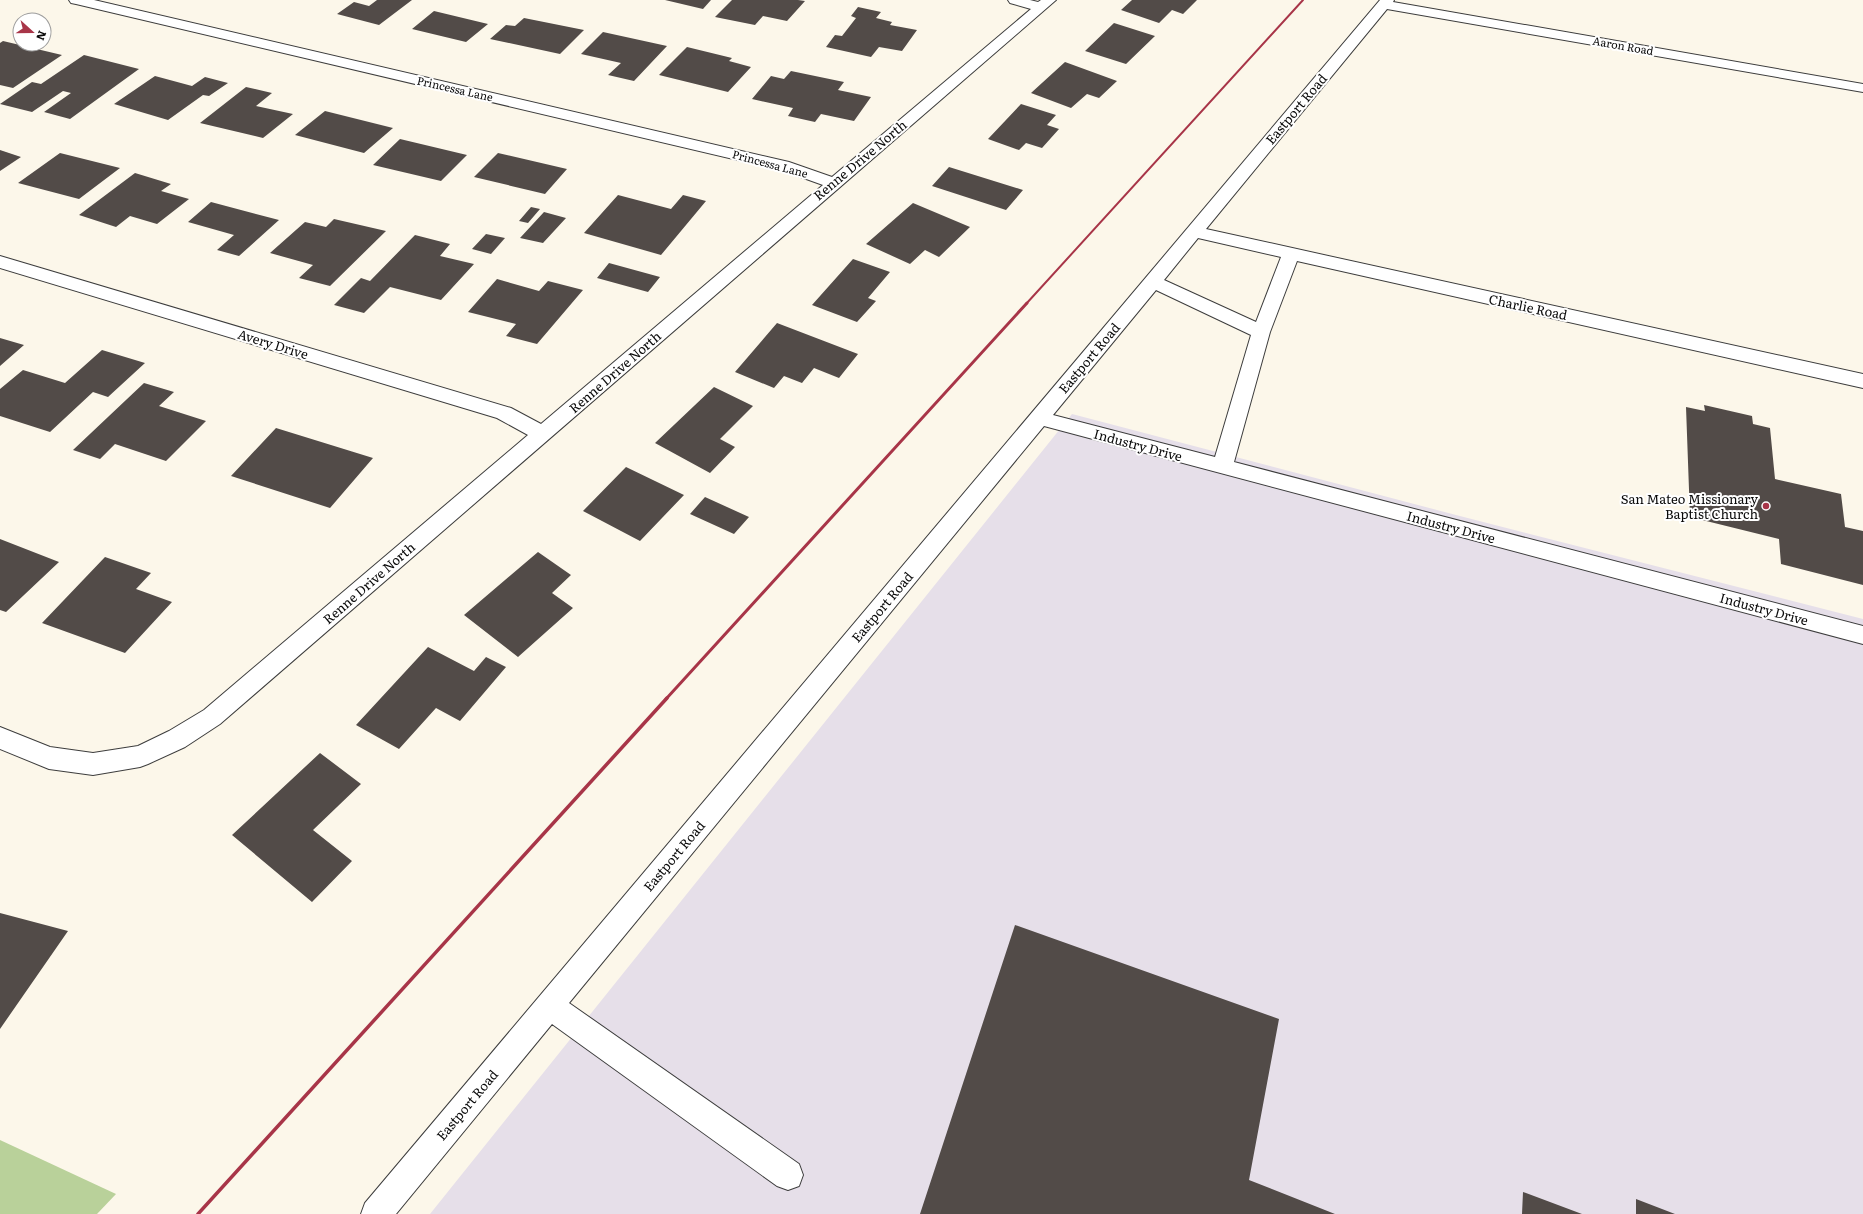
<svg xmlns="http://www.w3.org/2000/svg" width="1863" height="1214" viewBox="0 0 1863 1214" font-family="Literata,serif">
<rect width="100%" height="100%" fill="#fcf7ea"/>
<path fill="#e6dfe9" d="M1072,414L1456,515L1863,619V1214H430Z"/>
<path fill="#b9d19a" d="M0,1140L116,1194L97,1214H0Z"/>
<path fill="#524b48" d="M377,0H412L379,25L337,14L354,2L369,6Z
M665,0H711L703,9Z
M732,0H798L805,1L787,21L763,16L755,25L715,17Z
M1132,0H1197L1183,14L1172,10L1159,23L1121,10Z
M858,7L881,12L876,18L892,22L890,25L917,30L902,51L879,47L871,57L826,47L835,35L842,36L856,18L851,16Z
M434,11L488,24L466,42L412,29Z
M524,18L584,30L560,54L490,39L506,25L515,26Z
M1114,23L1155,36L1126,64L1085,51Z
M603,32L667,46L634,81L608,75L621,63L581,54Z
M3,41L62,55L13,88L0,85V43Z
M687,47L732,58L729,61L751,67L728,92L659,75Z
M84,55L139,69L70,119L44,112L71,93L63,91L32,112L0,104L32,82L41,84Z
M1065,62L1117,81L1099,98L1087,94L1071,108L1031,93Z
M791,71L844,82L838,90L871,97L854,121L821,114L815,122L788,116L793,108L752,99L771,76L784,79Z
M155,76L192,86L205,77L228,83L209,96L203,95L168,120L114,104Z
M246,87L272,93L256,106L293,114L263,138L200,123Z
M1021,104L1056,115L1047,125L1059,129L1042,148L1026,143L1019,150L988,139Z
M325,111L393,128L364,153L295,135Z
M400,139L467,155L441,181L373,165Z
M0,150L21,157L0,171Z
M60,153L120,168L79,199L18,183Z
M498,153L567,169L545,194L474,177Z
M949,167L1023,190L1006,210L932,186Z
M135,173L171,184L161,191L189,199L157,224L130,216L116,227L79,215Z
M618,195L671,209L683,195L706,201L661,255L584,233Z
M211,202L279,220L239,256L217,250L234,235L188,222Z
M913,203L970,227L939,257L925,250L910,264L866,244Z
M531,207L540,209L528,223L519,221Z
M544,212L566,218L543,243L520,238Z
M334,219L386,231L330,286L299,278L313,265L270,253L305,222L326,227Z
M486,234L505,238L491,254L472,249Z
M415,235L450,244L440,256L474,264L441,300L390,287L364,313L334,305L361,278L370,281Z
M853,259L890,272L868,298L876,301L857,322L812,305Z
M609,263L660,277L648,292L597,278Z
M497,279L539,291L548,281L583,290L537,344L506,336L516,324L468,312Z
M777,323L858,354L839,378L814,368L802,383L784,376L774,388L735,372Z
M0,338L24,345L0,366Z
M102,350L145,363L108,397L93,392L50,432L0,416V389L23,370L65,383Z
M144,383L174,392L159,406L206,421L166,461L115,444L100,459L73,450Z
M714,387L753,406L720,439L735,447L710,473L655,443Z
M1704,405L1752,416L1753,424L1770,428L1775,479L1841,494L1845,527L1863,531V585L1781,564L1779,539L1690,517L1686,407L1705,411Z
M276,428L373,458L330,508L231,476Z
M626,467L684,495L640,541L583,511Z
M705,497L749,517L734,534L690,514Z
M0,539L59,562L6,612L0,610Z
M538,552L571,575L552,593L573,608L518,657L464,615Z
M105,557L151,573L136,589L172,602L125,653L42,623Z
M428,647L474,671L486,657L506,667L460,721L436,708L399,749L356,725Z
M320,753L361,784L313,830L352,861L312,902L232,835Z
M0,913L68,931L0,1029Z
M1015,925L1279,1019L1249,1180L1335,1214H920Z
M1523,1192L1582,1214H1522Z
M1636,1199L1675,1214H1636Z"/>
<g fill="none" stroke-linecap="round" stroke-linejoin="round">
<g stroke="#3d3d3d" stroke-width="2">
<path id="minor" d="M69,0H94L789,162L832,177L1031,9L1010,3L1008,0H1030L1038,2L1041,0H1056L220,724L185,747L148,764L140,767L93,775L49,769L0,749V727L50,747L93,753L138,746L169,731L204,710L528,435L497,418L0,268V256L511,408L541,424L823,185L784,171L76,4L71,3Z
M1380,0H1394L1393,2L1863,84V92L1387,9L1206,229L1863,374V388L1297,261L1270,332L1234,462L1863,626V644L1044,426L569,1003L799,1164L803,1175L799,1186L788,1190L777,1186L552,1024L396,1214H361L365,1203ZM1198,238L1281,257L1256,322L1164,280ZM1156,290L1251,335L1215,457L1053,415Z"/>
</g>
<use href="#minor" fill="#fff" fill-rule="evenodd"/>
<path stroke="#a83548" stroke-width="2" d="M1026,304L1303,0"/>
<path stroke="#a83548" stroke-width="3" d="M666,699L1027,303"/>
<path stroke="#a83548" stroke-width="3.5" d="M198,1214L667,698"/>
</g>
<circle fill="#a83548" stroke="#fff" stroke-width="1.5" cx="1766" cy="506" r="4"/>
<g text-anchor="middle" stroke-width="4" stroke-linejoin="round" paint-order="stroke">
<g font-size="11" fill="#0a0a0a" stroke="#fff">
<text transform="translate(1623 46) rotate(10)" y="4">Aaron Road</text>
<text transform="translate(455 89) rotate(13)" y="4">Princessa Lane</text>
<text transform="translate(770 164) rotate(15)" y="4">Princessa Lane</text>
</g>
<g font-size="13" fill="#0a0a0a" stroke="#fff">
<text transform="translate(1296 109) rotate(-50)" y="5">Eastport Road</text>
<text transform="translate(860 160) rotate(-40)" y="5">Renne Drive North</text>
<text transform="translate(1528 307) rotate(12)" y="5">Charlie Road</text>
<text transform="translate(273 344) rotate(17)" y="5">Avery Drive</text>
<text transform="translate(1089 358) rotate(-50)" y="5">Eastport Road</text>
<text transform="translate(615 372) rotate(-41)" y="5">Renne Drive North</text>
<text transform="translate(1138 445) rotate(15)" y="5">Industry Drive</text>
<text transform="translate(1451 527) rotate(15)" y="5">Industry Drive</text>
<text transform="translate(369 583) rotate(-41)" y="5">Renne Drive North</text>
<text transform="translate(882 607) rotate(-50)" y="5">Eastport Road</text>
<text transform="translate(1764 609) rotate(15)" y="5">Industry Drive</text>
<text transform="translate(674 856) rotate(-50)" y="5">Eastport Road</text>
<text transform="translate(467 1105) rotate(-50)" y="5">Eastport Road</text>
</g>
<g font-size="13" fill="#0a0a0a" stroke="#fff" text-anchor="end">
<text x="1758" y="504">San Mateo Missionary<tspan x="1758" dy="15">Baptist Church</tspan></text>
</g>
</g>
<g transform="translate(32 32) rotate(111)"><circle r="19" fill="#ffffff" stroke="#9d9d9d"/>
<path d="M0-3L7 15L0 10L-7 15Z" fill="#a83548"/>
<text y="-6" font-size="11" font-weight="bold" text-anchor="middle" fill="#0a0a0a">N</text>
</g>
</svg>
